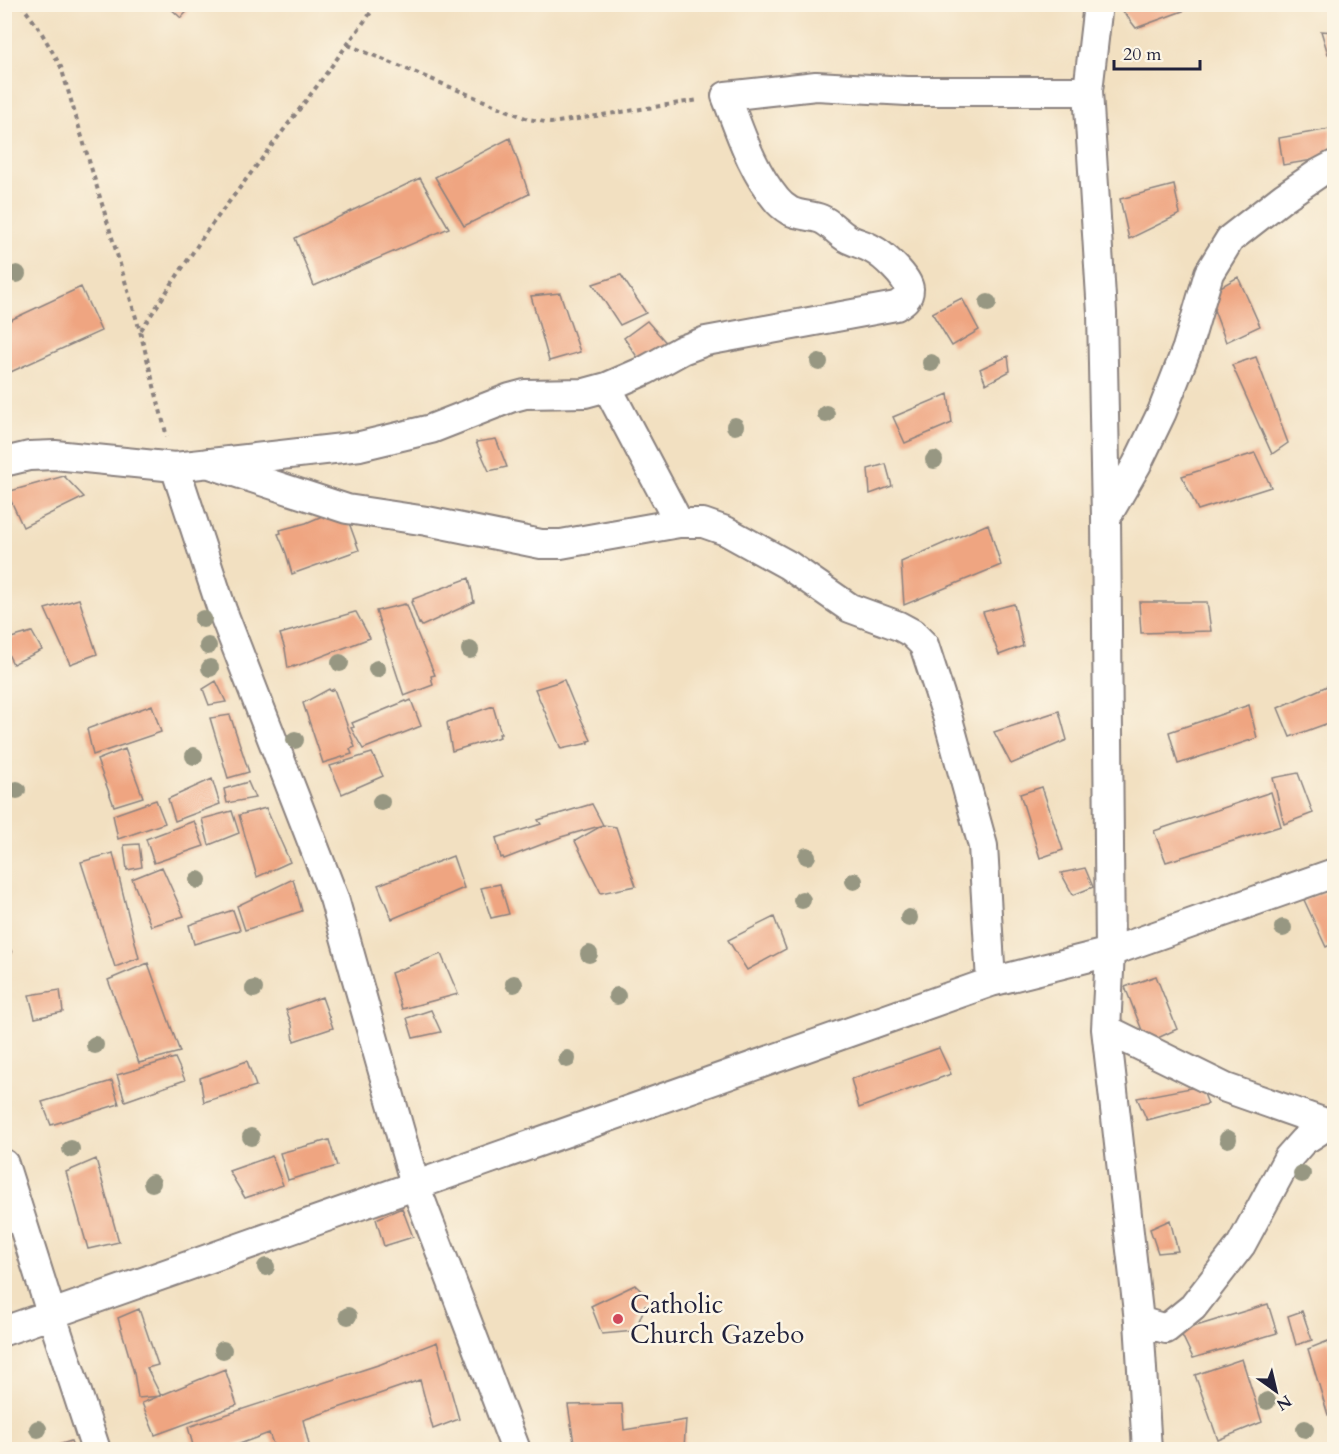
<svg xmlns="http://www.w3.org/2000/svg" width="1339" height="1454" viewBox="0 0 1339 1454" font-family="Cardo,serif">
<rect width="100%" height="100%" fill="#fcf5e5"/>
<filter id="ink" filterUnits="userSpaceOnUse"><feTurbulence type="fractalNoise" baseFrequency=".0167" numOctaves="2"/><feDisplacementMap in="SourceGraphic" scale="12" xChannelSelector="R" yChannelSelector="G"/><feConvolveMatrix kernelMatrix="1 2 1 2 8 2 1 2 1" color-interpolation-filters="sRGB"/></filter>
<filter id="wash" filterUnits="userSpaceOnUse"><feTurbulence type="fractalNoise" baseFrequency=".008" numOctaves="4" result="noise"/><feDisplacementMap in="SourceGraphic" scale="24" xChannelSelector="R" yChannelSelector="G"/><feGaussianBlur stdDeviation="1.35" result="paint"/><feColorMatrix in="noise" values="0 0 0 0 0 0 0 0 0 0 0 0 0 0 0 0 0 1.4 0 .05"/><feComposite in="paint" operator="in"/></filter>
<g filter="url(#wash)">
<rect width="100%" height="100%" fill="#f2e0c1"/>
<g id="blocks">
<path fill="#efa581" d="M166,4H194L181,18Z
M1123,4H1190L1191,8L1136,28L1119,6Z
M1321,31L1334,32V53L1328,54Z
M1330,129L1331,157L1283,165L1279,138Z
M510,138L529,194L464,226L435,177Z
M420,178L449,228L314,286L295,238Z
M1174,185L1180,214L1129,239L1120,199Z
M621,275L646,313L620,325L593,284Z
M1238,277L1260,326L1226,342L1208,294Z
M81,287L101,331L4,375V323Z
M560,293L580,352L549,361L531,296Z
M962,298L979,330L952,346L932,313Z
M647,321L670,347L640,361L624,338Z
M1008,356L1010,371L986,384L980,369Z
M1256,357L1288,443L1272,454L1232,365Z
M948,394L952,423L905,443L893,417Z
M496,439L507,467L489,471L476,442Z
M1255,453L1271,487L1198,510L1182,476Z
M886,464L892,486L870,494L868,469Z
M64,476L84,497L23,527L7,492Z
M336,510L345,512L359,550L292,574L286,553L278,534L281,533L280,530L306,523Z
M988,524L1001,565L904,605L901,562Z
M469,578L474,602L422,626L420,623L419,624L411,602L413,601V599Z
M79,599L97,654L70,664L45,609Z
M1139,602H1207L1211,631L1141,633Z
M405,604V605H407L415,628L435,675L431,676L433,685L404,696L376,611Z
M1014,604L1023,646L999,655L983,612Z
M355,612H356L370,638L294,667V666L288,668L285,649L280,634Z
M32,632L42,650L13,664L4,646V640Z
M562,680H564L573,702L591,740L588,741L589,743L561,749L535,689L558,682Z
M216,681L226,702L209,705L203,689Z
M1334,683V721L1290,737L1278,708Z
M329,689L330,691L334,689L355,747L350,749L352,754L323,763L303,703Z
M411,700L421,726L363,749L351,728L354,727L352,723L406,701L407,702Z
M152,705L161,732L93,755L87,729Z
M1249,705L1257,738L1178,764L1169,732Z
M493,706L501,734H499L500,737L452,751L447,723L448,722Z
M1059,711L1067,740L1011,764L994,732Z
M230,715L249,772L228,778L210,718Z
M125,749L143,797L114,806L97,760Z
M372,753L383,776L342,794L330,766Z
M1298,773L1313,813L1284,824L1273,778Z
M212,779L220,804L175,821L168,799Z
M248,782L255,798L227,803L224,789Z
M1042,787L1063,850L1040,858L1020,794Z
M1271,792L1281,826L1166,862L1154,831Z
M156,800L165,823L118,839L113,815Z
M592,804L603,825L561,837L504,859L503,857L501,858L496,838L541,824L538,820Z
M266,808L290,862L257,877L239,815Z
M232,811L239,833L209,845L202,819Z
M194,821L204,846L154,863L146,839Z
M603,825L616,827L636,886L601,893L575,841Z
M139,844L142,867L127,870L124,845Z
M113,853L139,958L115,967L81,862Z
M453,856L464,888L392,919L378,885Z
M162,867L184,916L151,926L132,879Z
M1085,868L1093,887L1073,895L1061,873Z
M293,879L302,911L245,930L237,906Z
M500,884L509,914L491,918L481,888Z
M1332,888L1334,892V943L1326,947L1304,900Z
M233,910L240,930L194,944L189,925Z
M774,917L786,949L747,970L728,940Z
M4,934L12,953L4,954Z
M441,954L458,994L402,1009L391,973Z
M148,963L180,1052L139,1063L108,980Z
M1156,976L1177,1029L1147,1043L1125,987Z
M60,990L63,1012L35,1018L29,995Z
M322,997L333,1028L294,1041L292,1025L286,1010Z
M431,1010L441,1032L413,1038L407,1018Z
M939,1048L951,1074L859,1108L851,1079Z
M175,1058L185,1080L125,1101L117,1075Z
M247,1061L256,1086L204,1102L200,1078Z
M112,1081L119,1104L51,1125L42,1102Z
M1201,1086L1208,1104L1147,1120L1137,1098Z
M329,1140L337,1166L288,1180L280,1153Z
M272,1156L283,1185L245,1198L229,1171Z
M96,1159L119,1242L88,1249L66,1172Z
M402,1208L413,1237L384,1246L376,1219Z
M1170,1220L1178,1251L1158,1253L1150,1229Z
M635,1285L655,1304L645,1306L635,1331L602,1334L591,1306Z
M1268,1304L1277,1333L1193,1358L1180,1331Z
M139,1309L158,1365L147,1368L161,1396L138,1398L134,1373L118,1318Z
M1302,1311L1312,1340L1296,1345L1288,1316Z
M1328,1341L1334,1363V1413L1328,1415L1308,1349Z
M437,1342L459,1419L433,1429L420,1380L303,1420L310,1449H275L269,1433L226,1449H194L188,1427L381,1364Z
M1242,1359L1262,1422L1218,1440L1195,1375Z
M225,1369L237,1405L155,1435L142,1403Z
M622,1404L624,1430L686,1420L684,1447L662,1449H575L568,1405Z
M71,1441L74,1449H46Z"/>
</g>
</g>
<g filter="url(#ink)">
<use href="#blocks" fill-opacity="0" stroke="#8a817e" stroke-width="1.5"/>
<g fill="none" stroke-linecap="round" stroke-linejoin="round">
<g stroke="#8a817e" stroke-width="32">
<path id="minor" d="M1098,4L1088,91L1102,313L1106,517L1110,952L1106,1029L1139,1321L1147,1450
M607,387L646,370L682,350L706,341L896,306C903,302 909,298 909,289C908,277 882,254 872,249C864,244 855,243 847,238C838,233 831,223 821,219C811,215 800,216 790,211C785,208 779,203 776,199C751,169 740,131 726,96L816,86L907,91H1088
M4,462L29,456L55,455L175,467L360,446L431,429L510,398L525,394L585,393L607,387L679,523
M207,463L347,509L427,521L541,544H561L679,523H703L726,531L788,565L850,608L899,626L912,633L924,645L948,719L983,846L991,982
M175,467L222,610L334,898L415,1185L516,1450
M1107,516L1137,464L1162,412L1187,348L1209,273L1230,239L1284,197L1319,173L1334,165
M1106,1029L1226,1088L1334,1126
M4,1164L51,1313L96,1450
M1139,1321L1166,1329L1193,1307L1241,1245L1288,1158L1303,1141L1334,1121
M4,1331L991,982L1110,952L1334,873"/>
</g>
<path stroke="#8a817e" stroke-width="4" stroke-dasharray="4.5 4.5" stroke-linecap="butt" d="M21,4L40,30L61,67L140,331L167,437
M348,45L528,119L551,123L699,100
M141,330L207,231L317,86L377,4"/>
<use href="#minor" stroke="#fff" stroke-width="28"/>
</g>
<g fill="#979782">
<circle cx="17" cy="274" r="9"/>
<circle cx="988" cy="303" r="9"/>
<circle cx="819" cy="362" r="9"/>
<circle cx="931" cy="363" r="9"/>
<circle cx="826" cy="414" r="9"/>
<circle cx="735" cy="426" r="9"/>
<circle cx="934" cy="460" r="9"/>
<circle cx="203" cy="619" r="9"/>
<circle cx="208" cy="646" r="9"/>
<circle cx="470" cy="650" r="9"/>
<circle cx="340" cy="663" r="9"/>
<circle cx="210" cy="668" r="9"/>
<circle cx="377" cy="669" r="9"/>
<circle cx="295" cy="740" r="9"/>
<circle cx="194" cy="756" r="9"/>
<circle cx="17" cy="790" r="9"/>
<circle cx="381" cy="802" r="9"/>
<circle cx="807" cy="856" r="9"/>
<circle cx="198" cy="880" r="9"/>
<circle cx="854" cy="881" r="9"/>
<circle cx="802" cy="900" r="9"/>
<circle cx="909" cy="918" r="9"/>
<circle cx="1283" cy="928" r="9"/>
<circle cx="589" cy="954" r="9"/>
<circle cx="514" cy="984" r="9"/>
<circle cx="254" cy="989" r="9"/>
<circle cx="617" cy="996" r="9"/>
<circle cx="95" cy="1045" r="9"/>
<circle cx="567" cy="1059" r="9"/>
<circle cx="251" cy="1137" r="9"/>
<circle cx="1228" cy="1139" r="9"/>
<circle cx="71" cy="1149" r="9"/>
<circle cx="1302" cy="1174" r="9"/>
<circle cx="152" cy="1183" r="9"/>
<circle cx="266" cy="1267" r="9"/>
<circle cx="348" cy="1316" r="9"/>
<circle cx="223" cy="1350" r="9"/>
<circle cx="1267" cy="1401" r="9"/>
<circle cx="38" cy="1429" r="9"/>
<circle cx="1305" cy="1429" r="9"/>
</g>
</g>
<circle fill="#d1495b" stroke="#fcf5e5" stroke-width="2" cx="618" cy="1319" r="6"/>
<g text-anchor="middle" stroke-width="5" stroke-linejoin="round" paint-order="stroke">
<g font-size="26" fill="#22223b" stroke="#fcf5e5" text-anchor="start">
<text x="630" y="1313">Catholic<tspan x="630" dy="30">Church Gazebo</tspan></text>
</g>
</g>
<rect width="1339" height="1454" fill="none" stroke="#fcf5e5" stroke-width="24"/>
<g transform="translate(1276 1391) rotate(146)" stroke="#fcf5e5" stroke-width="4.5" paint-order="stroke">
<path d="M0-4.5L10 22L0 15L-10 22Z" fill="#22223b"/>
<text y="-9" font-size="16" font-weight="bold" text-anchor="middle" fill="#22223b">N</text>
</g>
<path d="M1114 60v9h86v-9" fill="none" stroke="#22223b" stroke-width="3"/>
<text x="1123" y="60" font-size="18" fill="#22223b" stroke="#fcf5e5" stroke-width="4.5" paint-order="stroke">20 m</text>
</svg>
